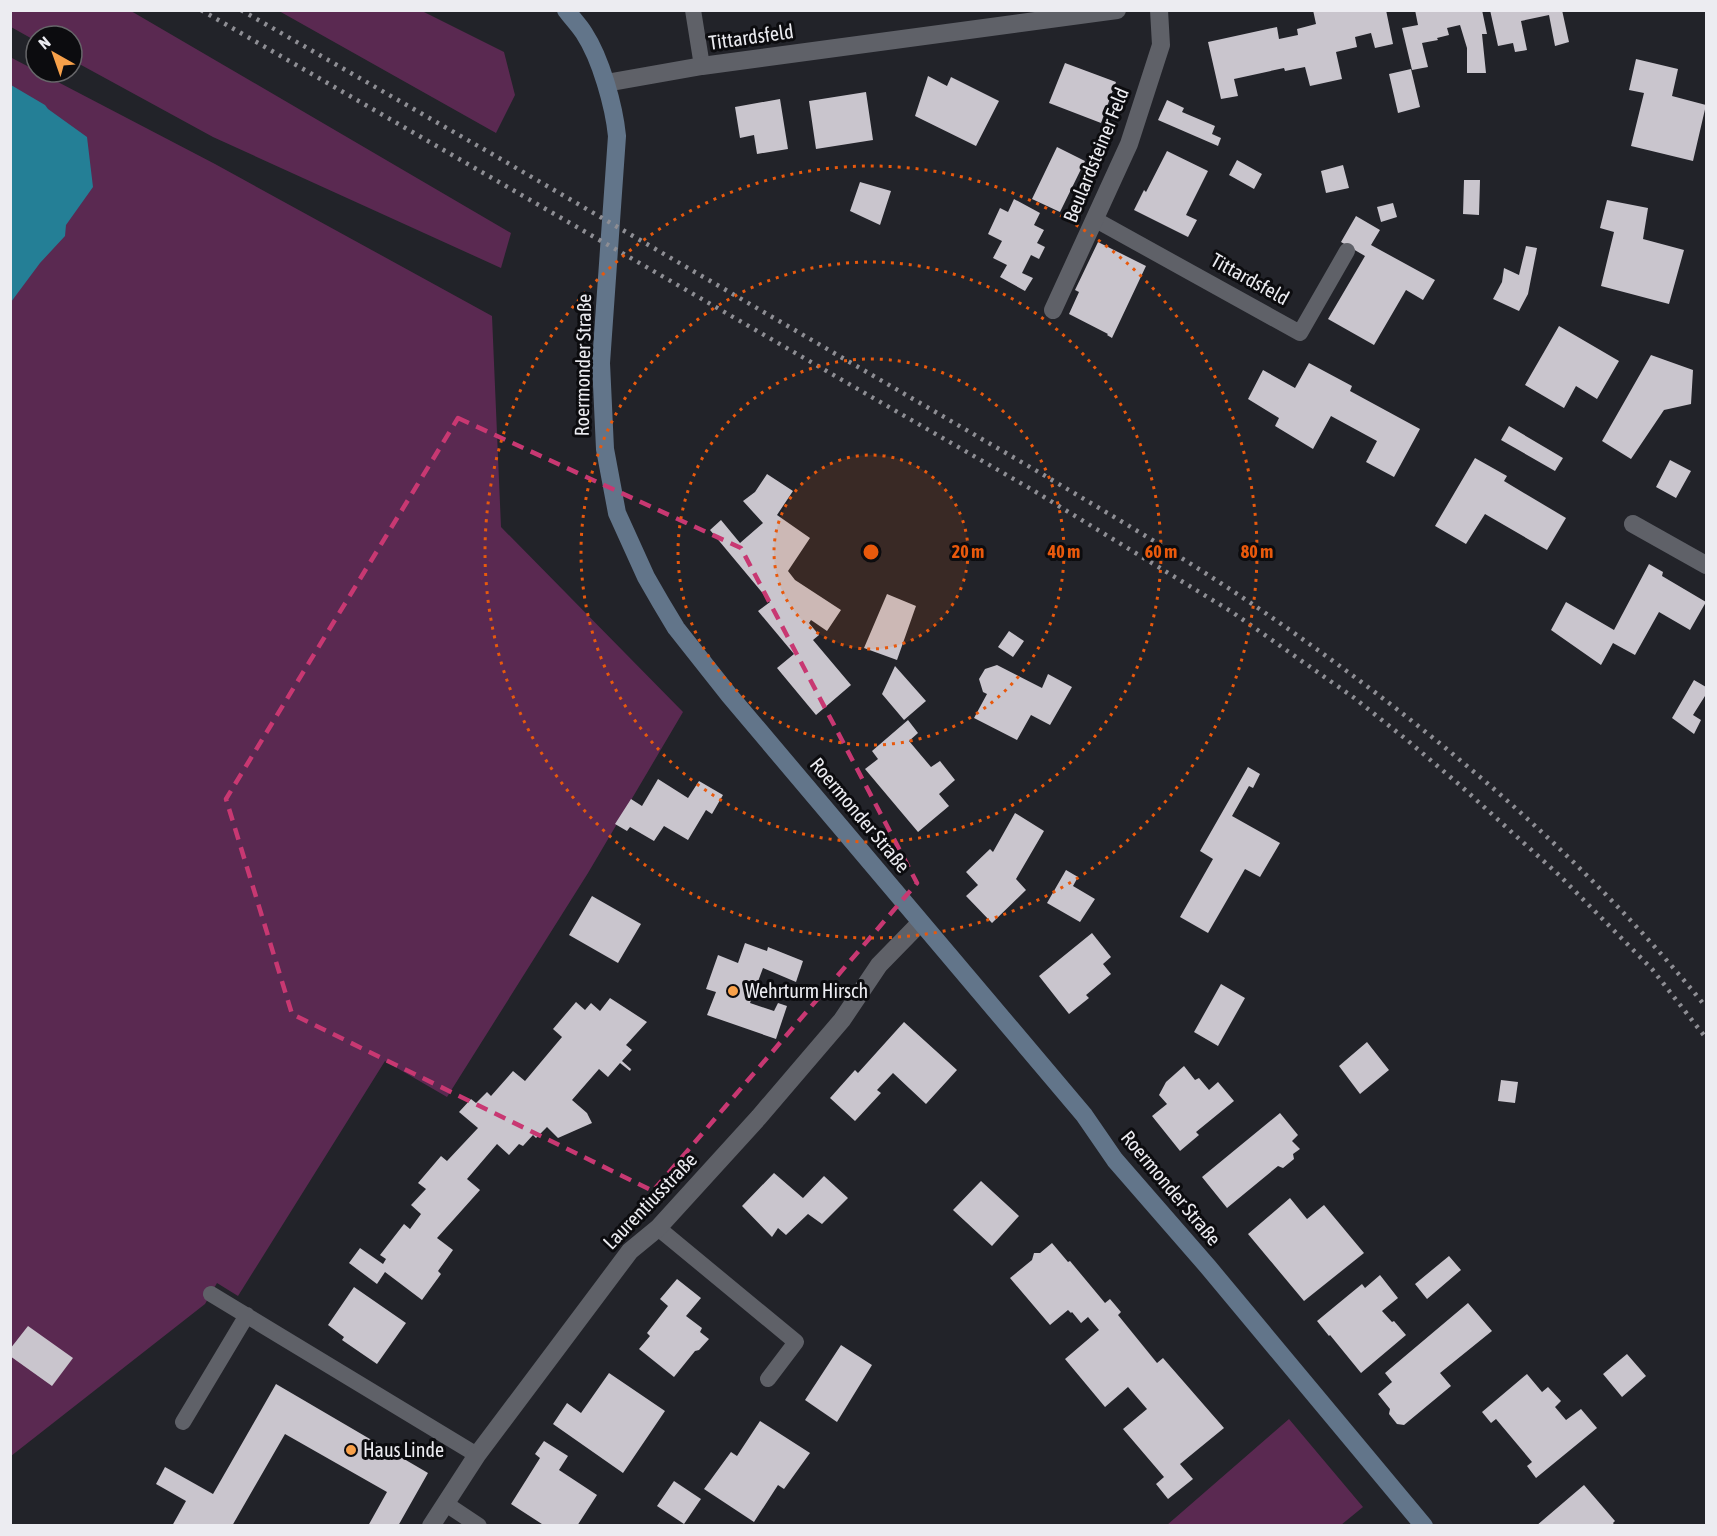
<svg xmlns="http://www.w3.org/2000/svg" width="1717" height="1536" viewBox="0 0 1717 1536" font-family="'Asap Condensed',sans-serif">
<rect width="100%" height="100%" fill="#222329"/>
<path fill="#5a2951" d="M10,11H131L511,233L501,268L213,137L72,60V36H36V41L11,27Z
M279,11H422L504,52L515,95L496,133Z
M10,57L215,164L492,316L501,527L683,712L588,873L447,1097L385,1061L238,1296L217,1283L205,1304L11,1456Z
M1289,1419L1363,1507L1341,1525H1167Z"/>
<path fill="#247f96" d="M11,85L45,105L48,109L87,137L93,187L66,225L65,236L40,263L11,302Z"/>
<path fill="#c9c5cd" d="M1313,10H1386L1393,44L1375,48L1371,33L1355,37L1357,47L1336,52L1342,79L1310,86L1305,67L1285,71L1284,68L1234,79L1238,96L1221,99L1208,42L1277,27L1279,39L1298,35L1297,29L1316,24Z
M1415,10H1482L1487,34H1482L1486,73H1467V48L1460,25L1447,28L1449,35L1437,38L1438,40L1422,43L1428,67L1412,70L1402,28L1418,25Z
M1490,10H1562L1569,42L1555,46L1549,15L1521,21L1527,50L1515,52L1513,43L1498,46Z
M1636,59L1678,69L1672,96L1706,105L1693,161L1631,146L1644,93L1629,90Z
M1065,63L1116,82L1101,123L1049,103Z
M1411,69L1420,107L1398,113L1389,74Z
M928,76L947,86L951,77L999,101L976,146L915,116Z
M866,92L873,140L816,149L809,101Z
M780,99L788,149L757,154L754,135L740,138L735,107Z
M1167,100L1184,108L1182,112L1215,126L1212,134L1221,138L1218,146L1158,120Z
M1057,147L1085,161L1060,212L1032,199Z
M1167,151L1208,171L1186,215L1197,220L1188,237L1134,210L1144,190L1146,192Z
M1237,160L1262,174L1254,189L1229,175Z
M1343,165L1349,188L1326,193L1321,171Z
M1464,180H1480L1479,215L1463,214Z
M860,182L891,191L880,225L850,211Z
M1014,199L1040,213L1034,225L1044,230L1037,243L1045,247L1039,259L1031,255L1022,273L1033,278L1025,291L1000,277L1007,265L993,258L1002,241L988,234L1000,208L1008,212Z
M1607,200L1648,208L1643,239L1684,250L1669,304L1601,286L1614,232L1600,228Z
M1393,203L1397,217L1381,222L1377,207Z
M1356,216L1380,230L1371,245L1435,280L1423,300L1406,290L1374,345L1328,319L1365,256L1341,242Z
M1098,242L1146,266L1112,338L1107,335L1108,334L1069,314L1079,292L1075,290Z
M1526,246L1537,248L1528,294L1519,311L1493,299L1502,282L1504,268L1519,275Z
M1559,326L1619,361L1597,399L1576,386L1564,408L1525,385Z
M1651,355L1693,370L1691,404L1664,410L1631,459L1602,441Z
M1309,363L1352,386L1350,391L1420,429L1394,477L1366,462L1377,441L1331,416L1313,449L1275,426L1279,418L1248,399L1263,370L1295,388Z
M1509,426L1563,458L1555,471L1501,440Z
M1475,458L1507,476L1504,481L1566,518L1547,550L1485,514L1466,544L1435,526Z
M1670,460L1691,471L1676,498L1656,487Z
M767,474L793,491L777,515L810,538L788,571L795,580L841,610L827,631L811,620L809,623L819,635L813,640L851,685L816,715L777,668L794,654L758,611L770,602L710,530L721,520L740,543L763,523L743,501L755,492Z
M1649,564L1663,572L1662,576L1706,602L1690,630L1659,612L1635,655L1613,643L1601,665L1551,630L1566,602L1614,630Z
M887,594L916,606L897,660L864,648Z
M1009,631L1024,641L1013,657L998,647Z
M997,665L1042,688L1048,674L1072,687L1050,725L1031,715L1017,740L974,718L987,694L983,692L979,679L985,669Z
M895,666L926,701L904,720L882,694Z
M1694,680L1706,687V697L1705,696L1693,715L1701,720L1694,734L1672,718Z
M908,720L918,733L909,741L931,767L940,761L955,780L939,794L949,806L918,832L865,769L878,759L872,751Z
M1248,767L1260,774L1253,788L1249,786L1232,816L1280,843L1260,877L1245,869L1208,933L1180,917L1213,859L1200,851Z
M658,779L688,798L699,781L723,795L712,814L706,810L688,840L664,826L654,841L630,827L627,831L615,824L631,799L642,806Z
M1015,813L1044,831L1016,879L1026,890L992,923L966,896L978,885L966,872L990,849L993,852Z
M1066,870L1078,877L1073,886L1095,899L1080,922L1047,903Z
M592,896L641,924L618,963L569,935Z
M1092,933L1111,957L1103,964L1111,974L1086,995L1089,998L1069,1014L1039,976Z
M745,943L767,951L768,947L803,961L796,982L763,968L750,1003L774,1011L778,1003L787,1006L776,1039L707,1015L716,992L706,989L718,955L738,963Z
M1221,984L1245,998L1218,1046L1194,1032Z
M610,998L647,1022L626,1045L632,1050L622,1061L631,1069L630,1071L620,1063L608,1077L599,1069L572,1100L587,1113L592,1123L558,1138L547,1127L536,1138L533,1135L523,1146L519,1144L509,1155L497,1144L467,1179L480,1190L437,1238L453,1250L438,1271L441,1274L422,1300L385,1272L377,1284L349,1263L360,1248L383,1264L386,1259L380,1255L404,1224L410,1229L421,1214L411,1205L426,1189L418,1183L441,1156L447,1161L478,1128L459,1112L471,1099L476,1103L487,1092L491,1096L513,1071L525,1081L562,1037L553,1029L576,1002L585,1010L591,1003L600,1011Z
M904,1022L957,1070L926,1104L893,1073L877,1090L881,1093L855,1121L830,1098L855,1070L858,1073Z
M1367,1042L1389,1070L1360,1094L1339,1066Z
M1184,1066L1195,1080L1199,1078L1209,1090L1218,1082L1234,1101L1196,1132L1199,1135L1180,1151L1152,1116L1167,1104L1159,1095L1166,1082Z
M1501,1080L1518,1082L1515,1103L1498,1101Z
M1280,1113L1298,1135L1292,1141L1300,1149L1293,1154L1294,1159L1283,1168L1278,1166L1227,1208L1202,1177Z
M774,1173L803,1198L824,1176L848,1198L822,1224L808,1214L786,1235L778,1228L772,1237L742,1206Z
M981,1181L1019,1216L992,1246L953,1210Z
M1290,1198L1307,1219L1324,1205L1364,1253L1304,1301L1248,1234Z
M1052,1243L1068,1262L1070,1261L1105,1303L1110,1299L1121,1312L1118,1315L1157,1363L1163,1358L1224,1428L1180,1464L1193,1479L1168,1499L1156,1484L1164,1477L1123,1429L1147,1409L1128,1387L1105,1407L1065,1359L1099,1330L1088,1317L1081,1323L1072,1312L1071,1313L1068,1310L1050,1325L1010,1278L1032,1260L1034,1253H1040Z
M1449,1256L1461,1270L1427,1299L1415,1284Z
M1380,1275L1398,1298L1382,1311L1392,1322L1394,1321L1406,1335L1361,1373L1330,1335L1329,1336L1317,1321L1362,1284L1365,1288Z
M677,1279L701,1298L686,1316L702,1328L700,1332L709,1339L699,1350L695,1351L674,1377L639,1349L650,1336L647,1333L668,1306L660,1299Z
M354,1287L406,1323L377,1364L342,1340L344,1337L328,1325Z
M1468,1303L1492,1331L1440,1373L1451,1386L1404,1425L1397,1424L1389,1414L1390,1409L1378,1394L1392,1382L1385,1373Z
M28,1326L73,1358L52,1386L10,1356V1349Z
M841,1345L872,1365L837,1422L805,1400Z
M1627,1354L1646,1376L1622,1397L1603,1374Z
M609,1373L665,1411L623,1473L553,1424L567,1403L581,1413Z
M1527,1374L1542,1392L1548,1387L1561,1401L1555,1407L1566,1420L1581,1409L1597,1428L1536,1478L1527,1466L1532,1462L1496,1419L1491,1423L1482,1412Z
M276,1384L428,1473L398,1526H368L387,1492L285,1434L232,1526H172L186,1501L156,1484L165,1467L213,1494Z
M760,1421L810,1453L784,1489L778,1485L754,1522L704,1489L731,1452L737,1456Z
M544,1441L568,1456L559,1470L597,1495L577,1526H545L511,1504L540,1458L535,1454Z
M674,1481L701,1499L684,1524L657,1506Z
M1584,1485L1615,1521L1613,1523L1615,1526H1536Z"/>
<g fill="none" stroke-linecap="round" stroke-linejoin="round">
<path stroke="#5f6168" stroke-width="16" d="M693,10L702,66
M1096,220L1300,333L1347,251
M658,1228L796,1342L768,1379
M211,1294L477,1455
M183,1422L247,1315
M446,1504L479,1526"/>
<path stroke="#5f6168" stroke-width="18" d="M606,83L702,66L1117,10
M1053,310L1129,144L1161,45L1159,10
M1633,524L1706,565
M431,1526L477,1455L630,1251L658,1228L759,1117L842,1020L879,965L920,923"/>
<path stroke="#62758a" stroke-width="18" d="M566,10C572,18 579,25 584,33C601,59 614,106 617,136L601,363L605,449L617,513L646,577L661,603L676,628L729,695L1084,1115L1115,1160L1209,1268L1424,1526"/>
<path stroke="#8e8e94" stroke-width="4.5" stroke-dasharray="3 6" stroke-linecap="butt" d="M201,10L1031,489L1232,612L1353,697L1407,740L1462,787L1559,875L1652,969L1706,1038
M241,10L499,158L1042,474C1114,517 1188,560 1258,608C1423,721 1580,851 1706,1007"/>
</g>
<path fill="none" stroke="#c83872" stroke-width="4.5" stroke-dasharray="12 8" stroke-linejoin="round" d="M458,418L741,548L917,883L653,1191L292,1014L226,799Z"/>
<circle cx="871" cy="552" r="97" fill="#e8590c" fill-opacity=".12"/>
<g fill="none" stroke="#e8590c" stroke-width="3" stroke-dasharray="3 6">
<circle cx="871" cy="552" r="97"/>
<circle cx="871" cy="552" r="193"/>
<circle cx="871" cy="552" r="290"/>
<circle cx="871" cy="552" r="386"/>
</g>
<g fill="#f8a14a" stroke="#0c0c0f" stroke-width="2">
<circle cx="733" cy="991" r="6"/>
<circle cx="351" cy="1450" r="6"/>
</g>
<g text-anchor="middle" stroke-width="6" stroke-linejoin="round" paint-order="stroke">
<g font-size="20" fill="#ececf1" stroke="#0c0c0f">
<text transform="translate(751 37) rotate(-8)" y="7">Tittardsfeld</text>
<text transform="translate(1096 155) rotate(-68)" y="7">Beulardsteiner Feld</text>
<text transform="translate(1250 279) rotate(29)" y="7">Tittardsfeld</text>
<text transform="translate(583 365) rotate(-89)" y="7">Roermonder Straße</text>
<text transform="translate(860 815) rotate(50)" y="7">Roermonder Straße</text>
<text transform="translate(1171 1188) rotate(50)" y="7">Roermonder Straße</text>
<text transform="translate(650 1201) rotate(-46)" y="7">Laurentiusstraße</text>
</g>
<g font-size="20" fill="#ececf1" stroke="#0c0c0f" text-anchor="start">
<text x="745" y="998">Wehrturm Hirsch</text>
<text x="363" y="1457">Haus Linde</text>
</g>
</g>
<circle cx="871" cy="552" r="9" fill="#e8590c" stroke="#0c0c0f" stroke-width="3"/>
<g font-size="18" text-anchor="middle" font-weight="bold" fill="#e8590c" stroke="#0c0c0f" stroke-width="6" stroke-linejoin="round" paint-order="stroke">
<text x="968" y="558">20 m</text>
<text x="1064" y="558">40 m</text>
<text x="1161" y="558">60 m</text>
<text x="1257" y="558">80 m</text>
</g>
<rect width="1717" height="1536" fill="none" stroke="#ececf1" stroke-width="24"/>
<g transform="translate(54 54) rotate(320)"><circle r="28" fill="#0c0c0f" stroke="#666669" stroke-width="1.5"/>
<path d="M0-4.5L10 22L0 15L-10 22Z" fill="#f8a14a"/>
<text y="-9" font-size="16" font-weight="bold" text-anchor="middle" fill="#ececf1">N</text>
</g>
</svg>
